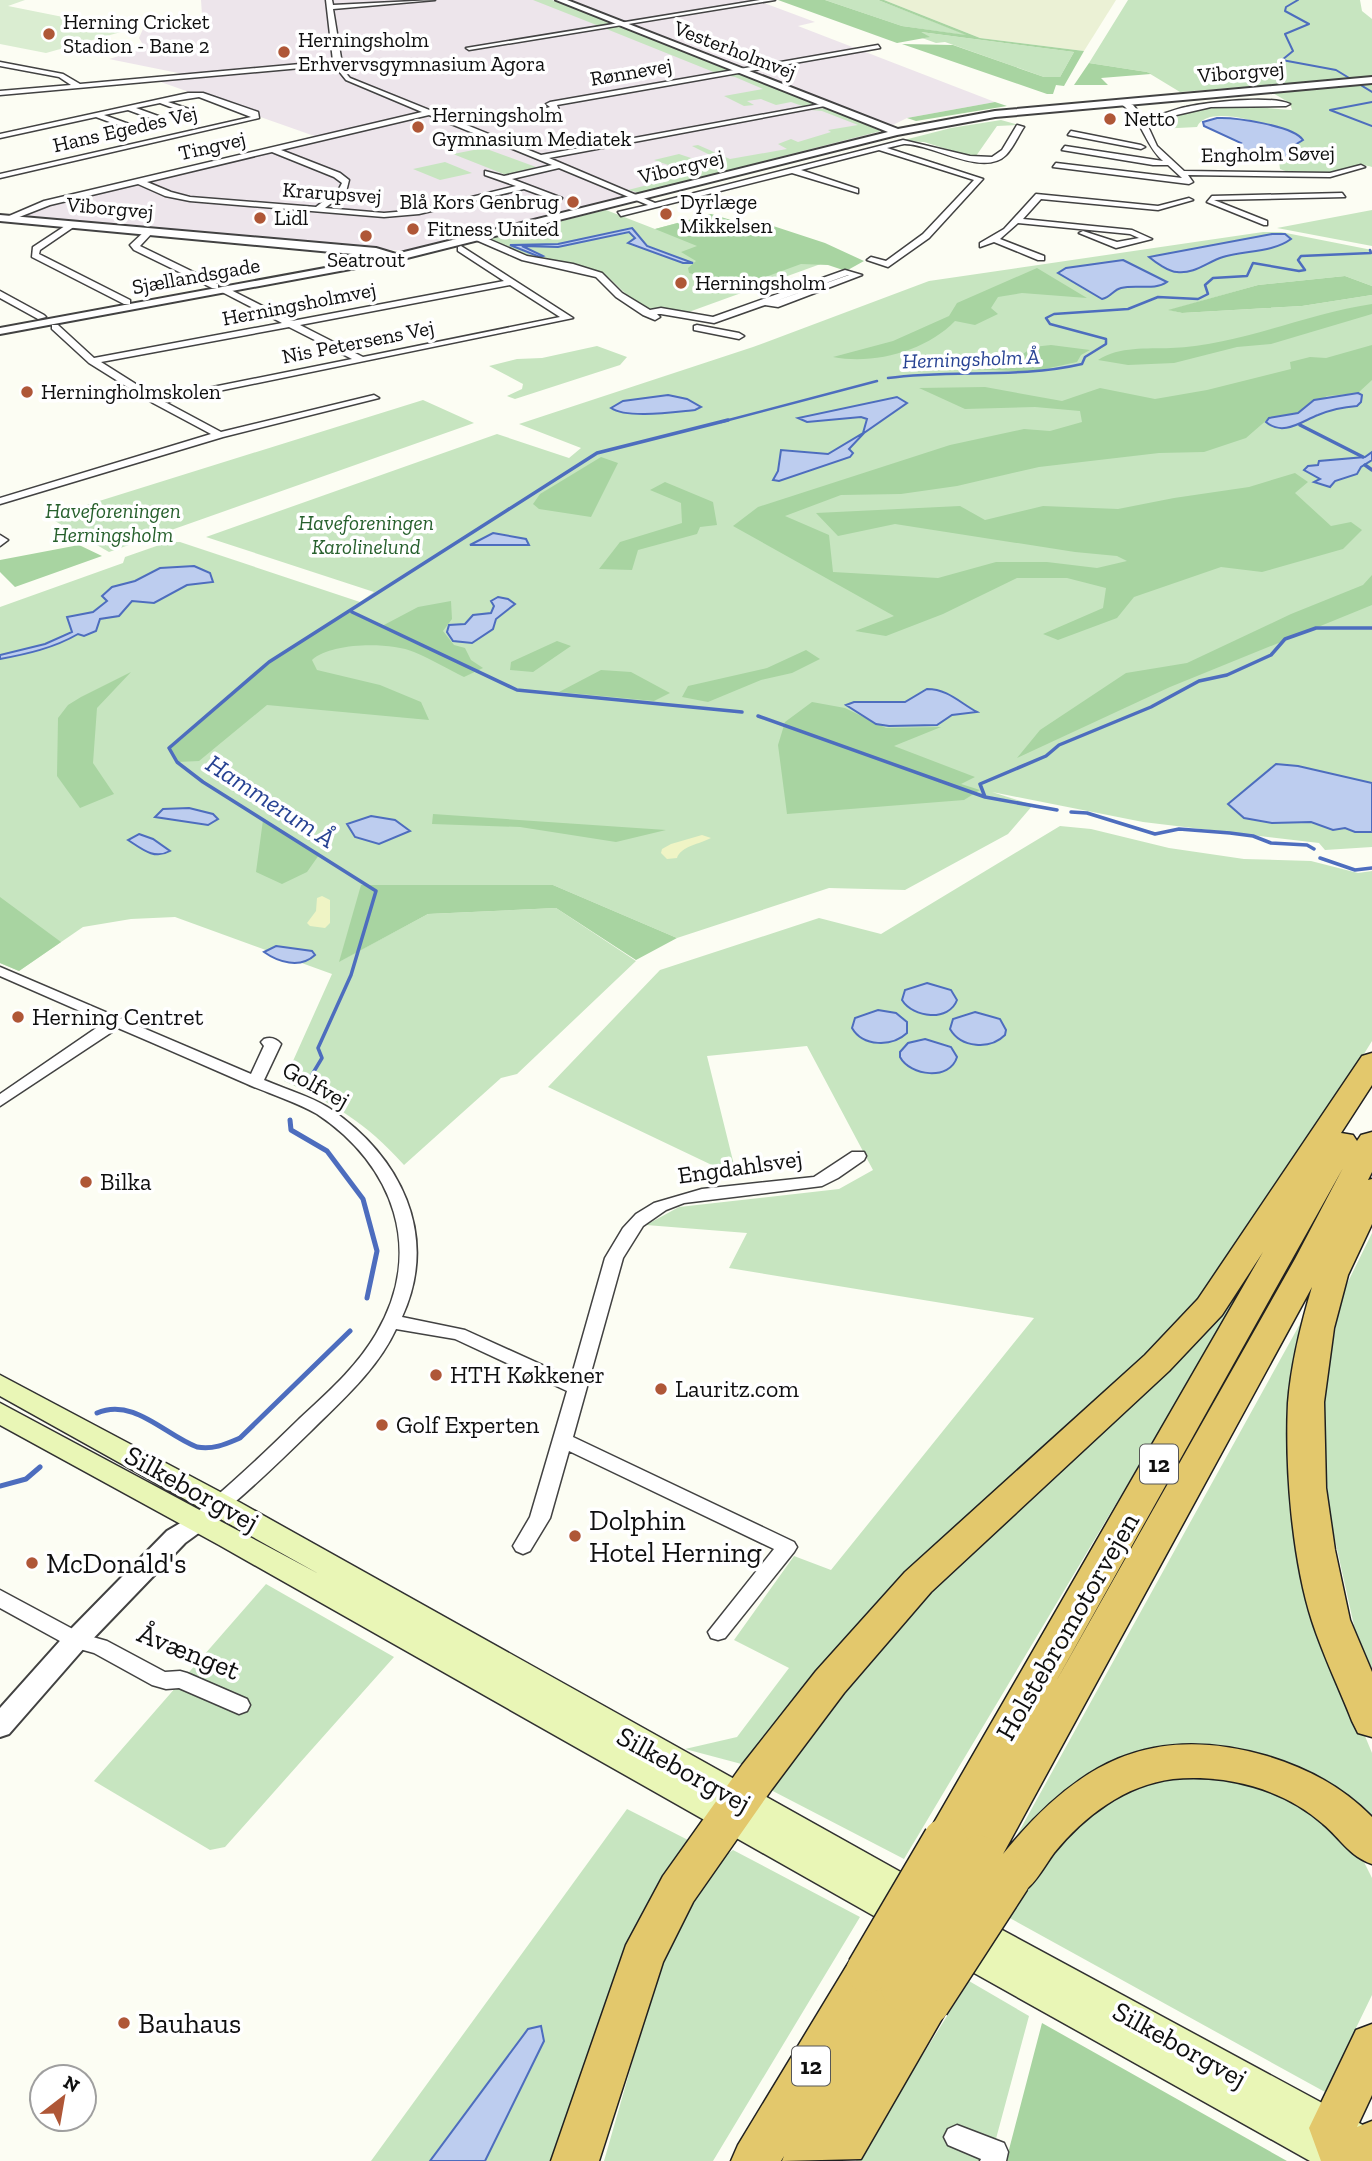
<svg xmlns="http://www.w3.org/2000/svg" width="1372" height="2161" viewBox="0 0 1372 2161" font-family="'Zilla Slab',serif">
<rect width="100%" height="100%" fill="#fcfdf3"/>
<path fill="#ede5eb" d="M201,0H756L815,22L798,26L995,102L907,118L881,131L838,144L404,251L27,216L24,214L47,206L320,138L155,80L193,76L109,59L145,48L139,38L143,29L188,27L202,15Z"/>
<path fill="#ebf1d5" d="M884,0H1116L1084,51L980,38Z"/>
<path fill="#c7e5c0" d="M533,0H552L611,23L599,26Z
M825,0H878L970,36L902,26Z
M1128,0H1360L1362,11L1372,19V77L1180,92L1147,72L1089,63Z
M619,26L731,70L716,73L604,28Z
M920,33L921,32L1074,52L1060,77H1044L945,42L936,43L922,38L928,37Z
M738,73L815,104L805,107L791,102L776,105L761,99L747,101L754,105L744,106L724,96L763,89L735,77L723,75Z
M1372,83V167C1359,162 1346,169 1332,172C1318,175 1294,175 1280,169L1279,161L1292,156L1290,148L1303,140L1299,135C1279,129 1209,101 1197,127L1158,129L1156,122C1179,119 1201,104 1225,104C1247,105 1270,109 1292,110L1290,103L1271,92Z
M825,108L881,131L640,193L628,190L702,171L685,164L674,167L654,160L679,154L697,160L712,156L692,146L698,145L730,159L787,149L778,144L791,139L798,142L831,132L828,130L858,125L822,111L811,110Z
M1001,120L1019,125L997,126L976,156L979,159L924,142L900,141L951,128Z
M484,148L536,167L506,175L453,154Z
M445,162L472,173L440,180L413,169Z
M606,210L655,229L711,214L840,257L686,313L649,309L629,297L609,278L599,272L523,254L489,239Z
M1372,210V246L1277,228Z
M1263,232H1281L1372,250V286L1345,276L1258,285L1170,310L1182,313L1302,306L1372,295V847L1325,850L1319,843L1143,822L992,792L1033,805L1008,834L905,890L829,888L677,938L553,885H362L340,961L428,914L556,908L636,961L517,1074L501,1078L404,1165C364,1121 337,1106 284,1081L332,974L175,917L131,919L83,927L19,971L0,963V607L123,563L125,557L168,542H180L360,602L374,592L206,537L497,434L569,458L581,448L519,424L753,347L929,281Z
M597,346L627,357L620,365L515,399L507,396L522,389L523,384L489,366L517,359L542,358Z
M423,400L474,423L109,552L48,517Z
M1060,826L1091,829L1169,848L1244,859L1311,861L1358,873L1372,871V1041L1291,1171L1196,1305L749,1766L685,1749L737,1737L789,1668L734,1640L794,1556L831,1570L1034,1318L729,1268L747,1233L646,1225L679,1207L839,1189L873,1170L807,1046L707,1056L737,1177L548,1087L660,970L819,918L881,934Z
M1372,1233V1669L1355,1630L1329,1513L1322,1407L1341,1296Z
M1259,1264L904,1859L767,1788L924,1590L1178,1354Z
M1311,1304L1316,1618L1372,1753V1829L1195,1750L1005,1857Z
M266,1584L394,1657L225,1847L210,1850L94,1781Z
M1199,1775L1236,1777L1278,1791L1322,1819L1361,1856L1372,1878V1995L1325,2092L1006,1916C1040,1862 1092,1798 1156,1780C1169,1776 1185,1776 1199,1775Z
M627,1809L692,1842L558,2161H485L544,2041L541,2026L528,2029L430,2161H371Z
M733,1850L860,1917L713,2161H604L663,1955L711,1866Z
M969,1981L1029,2016L990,2161H856Z"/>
<path fill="#a8d4a1" d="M778,0H825L902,26L966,35L878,0H884L980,38L1084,51L1064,86L1056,85L1053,94H1047L902,44L953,45L1044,77H1060L1074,52L921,32L930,37L897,43Z
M1089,63L1147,72L1151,74L1101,78L1108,85H1074Z
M995,102L1007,106L916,121L907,118Z
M711,214L751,226L764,223L825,243L864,261L846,271L828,265L801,264L738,287L689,273L688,268L696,261L681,252L697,246L655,229Z
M1037,268L1087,298L1022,293L998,297L991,308L998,314L975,325L955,321C926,351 874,365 833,357L893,341L949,316L957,303Z
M1345,276L1372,286V295L1302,306L1182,313L1168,310L1258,285Z
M1372,304V314L1271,344L1237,347L1174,363L1128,365L1098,360C1120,346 1146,349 1171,348C1241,345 1304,314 1372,304Z
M1051,345L1090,350L1081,355L1077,362L1031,372L954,368L961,361L986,356H1020L1033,347Z
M1372,345V380L1358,393L1327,396L1298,413L1269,418L1246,438L1204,452L1159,453L1039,467L957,486L901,494L841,495L785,516L829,535L833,572L938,578L996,562H1047L1097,568L1127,561L1117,556L1075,552L895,524L838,536L816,513L960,506L985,520L1043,506L1118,509L1174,498L1249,487L1295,473L1308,482L1295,493L1331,526L1351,522L1362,530L1343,549L1262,572L1221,567L1134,597L1117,618L1058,640L1043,634L1103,608L1106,588L1067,578H1017L943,614L886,636L855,631L894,616L733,526L758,507L950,445L1024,429L1050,431L1082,422L1080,411L1035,407L965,409L919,388L985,387L1062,401L1100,388L1155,399L1207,390L1291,369L1290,362L1310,357L1326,358Z
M601,457L618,463L591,517L539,509L533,504L540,494Z
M665,482L713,502L717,525L700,527L697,534L638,550L632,570L599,569L620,542L682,523L681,503L650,490Z
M79,545L102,556L15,587L0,572V560Z
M1372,575V605L1170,687L1017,758L1040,730L1126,673L1187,663L1291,614L1363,585Z
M451,601L452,619L443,631L454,645L465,648L471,660L483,668L464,677C448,669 431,659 414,652C390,642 332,642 312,660L317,670L380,685L421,702L429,720L267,705L199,761L177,762L169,748L181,740L269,662L344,614L352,612L382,626L418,607Z
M557,641L571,646L533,672L510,670L511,662Z
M806,650L820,659L792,673L761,680L708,702L682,697L688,686L767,668Z
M601,670L631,672L670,693L654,701L559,692Z
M131,672L97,708L93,763L114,794L80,808L57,776L58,718L68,705L81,697Z
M812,702L845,708L886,728L941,727L894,746L975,777L961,784L980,790L964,800L787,814L778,745L785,722Z
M433,814L666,830L616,842L520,827L432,824Z
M263,820L319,855L307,872L282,884L256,872Z
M361,885H553L677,938L636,960L556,908L428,914L339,962Z
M0,897L61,942L19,971L0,963Z
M1042,2023L1287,2161H1006Z"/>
<path fill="#eff4c5" d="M702,835L711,838C700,844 681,846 677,858L667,859L661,853L662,849L671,844Z
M322,896L330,900V923L325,928L310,926L307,923L316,911L317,898Z"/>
<path fill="#daedd1" d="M0,0H25L8,6L128,30L46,53L0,44Z"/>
<path fill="#bdcdef" stroke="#4d6dbe" stroke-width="2" d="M1217,118C1235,117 1294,126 1303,140L1290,148L1289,152L1293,156L1289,158L1256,161L1231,155L1241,143L1204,126L1203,122Z
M632,228L647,246L693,263H683L628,243L635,238L629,232L558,247L522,246L543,256L540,257L510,245L558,244Z
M1272,234H1285L1291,239C1272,253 1245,250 1223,257C1207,262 1195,274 1177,272C1169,272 1155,262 1149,257Z
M1123,260L1167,282C1154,291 1137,284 1121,288C1113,290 1111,297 1102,299L1058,273L1066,268Z
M1358,393L1362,395L1361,402L1357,406C1344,407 1330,410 1318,415C1302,421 1283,437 1266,422L1269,418L1298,413L1314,400Z
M668,395L687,399L701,407L695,410C674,412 627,419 611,408L623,401Z
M897,397L907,403L864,433L849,449L853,453L850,457L779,481L773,480L778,471L781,450L828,454L863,433L867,419L861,417L807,422L798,418Z
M1372,452V460L1361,467L1357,474L1335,481L1330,487L1314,482L1320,479L1304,470L1308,466L1318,465L1319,461L1365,457Z
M493,533L526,539L529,545H470Z
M194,566L210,573L213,582L187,585L154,603L132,601L119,616L100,619L96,631L84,636L78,634C54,648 27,654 0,659V655L45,644L72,632L67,617L93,612L107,601L102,596L112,587L135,581L160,568Z
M498,597L508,599L515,604L496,619L493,629L472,643L453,641L447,632L449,625L465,624L473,615L491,613L494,606L491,601Z
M927,689C948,689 960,703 977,712L952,715L937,725L889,726L876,724L846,705L854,702H905Z
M1276,764L1298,766L1372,783V832H1355L1345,828L1333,830L1311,822L1272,823L1244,818L1228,804Z
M189,808L213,814L218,819L208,825L155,817L163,809Z
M371,816L395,820L410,831L379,844L355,837L347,824Z
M139,834L153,839L170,851C154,860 142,849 128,840Z
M276,946L312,951L315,955C300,969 278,962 264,952Z
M927,983L951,990L957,1000C949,1022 913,1018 902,1000L905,990Z
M878,1010L896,1013L907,1022V1033C892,1047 863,1047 852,1028L855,1018Z
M975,1012L1000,1019L1006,1030L1005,1035C990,1050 961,1048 950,1029L953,1019Z
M925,1039L951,1047L957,1057C950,1081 910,1076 900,1057V1052L908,1043Z
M541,2026L544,2041L485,2161H430L528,2029Z"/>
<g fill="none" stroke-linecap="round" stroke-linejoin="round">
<path stroke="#4d6dbe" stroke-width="2" d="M1298,0L1286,7L1285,11L1309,24L1285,34L1293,51L1282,60L1336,70L1372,92
M1372,102L1330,110L1372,126"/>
<path stroke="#4d6dbe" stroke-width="2.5" d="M888,378C953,369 1018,379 1082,364L1085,357L1106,344V339L1050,324L1046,318L1054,314L1128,309L1158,297L1198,299L1208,294L1205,285L1213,278L1247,276L1253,263L1299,271L1305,270L1298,260L1301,256L1371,253L1370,250
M721,422L877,381"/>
<path stroke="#4d6dbe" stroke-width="3.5" d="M1300,425L1363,457
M1365,465L1372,470
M352,612L517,690L742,712
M758,716L985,797L1057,810
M985,797L980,784L1046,756L1059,745L1151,707L1199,681L1227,675L1271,655L1285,639L1316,628H1372
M1071,812L1087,813L1155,834L1179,829L1230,833L1253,836L1271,843L1307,845L1314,849
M1320,858L1355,870L1372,868
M307,1083L322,1058L318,1048L351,975L376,891L203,782L177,762L169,748L269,662L597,453L728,420"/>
<path stroke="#4d6dbe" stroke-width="5" d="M290,1120L291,1130L327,1151L363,1199L377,1251L367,1298
M97,1413C133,1397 165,1435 197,1447C213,1450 226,1444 240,1438L350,1331
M0,1486L26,1479L40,1467"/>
<g stroke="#424242" stroke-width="3">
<path id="minor" d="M326,0H332L333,5L435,0L333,9L343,70L350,78L541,155L826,103L830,105L549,158L655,203L903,140L970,156L992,157L1002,150L1017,125L1024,127C1018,136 1013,148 1006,155C983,178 931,143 904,144C898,145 893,147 887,148L983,179L929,238L888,267L867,260L871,257L886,261L923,234L974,180L879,150L801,170L858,189V193L792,173L621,216L618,212L648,205L559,168L512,179L562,198L559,202L524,189L419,214L384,217L190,201L165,196L138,184L50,205L9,221L2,219L44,201L422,112L346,80L334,65L0,95V91L71,85L59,77L0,66V62L63,74L80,84L333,61ZM429,115L552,165L504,176L485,171V175L516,186L419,210L384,213L325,208L346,192L349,180L340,173L281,150ZM272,152L334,177L342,183L339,189L316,207L190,197L171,192L147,182Z
M760,0H775L469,50L466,48Z
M878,45L880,48L557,105L559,110L541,113L537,111L550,107L546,104L550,102Z
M188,93H203L258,112L259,118L0,178V174L251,117L199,97L168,102L192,110L189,114L160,103L136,108L161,117L158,121L128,110L104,115L129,124L126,128L96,117L0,138V134Z
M1121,100L1133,105L1144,118C1159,117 1171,110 1186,107C1208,102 1271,95 1290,104L1286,106L1211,107L1146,122L1157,146L1184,171L1330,173L1361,165L1365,167L1330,177L1188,175L1193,182L1189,184L1053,167L1056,163L1182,178L1168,165H1153L1062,150L1065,146L1163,161C1144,144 1142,118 1121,104Z
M1071,131L1141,145L1145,147L1141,149L1068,135Z
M1342,193L1345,197L1214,200L1267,221V225H1264L1207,202L1212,196Z
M1036,194L1158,206L1189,198L1193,200L1158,210L1041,199L1023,219L1132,230L1152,239L1116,248L1079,233L1083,231L1117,242L1139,238L1130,234L1018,223L1000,239L1044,256V260H1038L994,242L980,247V243L1004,229Z
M71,222L78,224L40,250L39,254L130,300V304H124L32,257L33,247Z
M147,229L154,231L140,246L218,284V288H212L134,250L130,245Z
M479,235L527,256L573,264L602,273L622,293L650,310L661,308L713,317L845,270L862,275L778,307L765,305L714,323L661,314H657L660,317L655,320L643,315L616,297L596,277L522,260L476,240L475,238ZM848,275H849L773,302Z
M461,246L573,318L165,402L221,432L374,395L379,398L223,437L0,504V498L211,434L153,403L89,363L52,329V325H58L94,358L282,323L222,292V288L225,287L292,321L504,281L458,251V247ZM510,285L560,317L363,357L300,325ZM289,327L352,359L158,398L101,362Z
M0,291L44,315L46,317L38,319L0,298Z
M697,325L739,333L744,336L739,339L694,330V326Z
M0,535L8,540L0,546Z
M0,967L251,1074L264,1046L261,1042L264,1039C270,1037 276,1038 281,1044L264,1080C285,1089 310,1096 329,1108C400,1156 440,1234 402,1317L465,1330L571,1378L605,1258L623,1228L636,1214L654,1203L702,1189L814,1177L852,1152H864L866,1156L864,1160L838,1178L822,1186L684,1203L666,1210L643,1226L623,1258L573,1437L794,1542L797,1547L794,1552L725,1638L718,1640L711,1638L708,1632L774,1549L569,1451L550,1518L530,1551L523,1554L516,1551L513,1546L530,1517L567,1391L455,1339L396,1329C377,1370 342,1400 310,1432C276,1465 243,1497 206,1526L199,1528L192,1526L189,1521L192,1516C230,1486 264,1453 298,1420C327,1393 356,1368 376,1334C425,1251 394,1165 317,1114C298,1103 274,1095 254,1087C208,1067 163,1047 118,1028L0,1106V1094L105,1022L0,976Z
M0,1590L82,1634L107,1641L165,1672L180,1671L187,1673L247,1699L250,1705L247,1711L239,1714L179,1688L166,1689L152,1685L94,1653L69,1646L0,1608Z
M957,2125L1004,2143L1008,2152L1006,2161H980L981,2159L948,2145L944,2137L948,2129Z"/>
</g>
<g stroke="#424242" stroke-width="4">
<path id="tertiary" d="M556,0H567L898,129L995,111L1372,77V83L995,117L897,135L399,260L0,334V328L385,257L0,221V215L376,248L396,254L888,132Z
M199,1512L207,1515L211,1521L207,1527L185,1543L85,1647L9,1734L0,1737V1708L67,1633L167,1531Z"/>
</g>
<g stroke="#313131" stroke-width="3">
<path id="secondary" d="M0,1375L241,1503L931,1889L936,1899L931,1909L923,1912L926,1919L921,1929L909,1934L897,1929L219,1545L0,1425V1403L319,1574L0,1396Z
M967,1911L1372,2130V2161H1310L942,1955L937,1944L942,1933L952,1930L950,1926L955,1916Z"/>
</g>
<g stroke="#202020" stroke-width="3">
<path id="motorway" d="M1372,1053V1085L1341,1133L1353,1135L1357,1141L1361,1135L1372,1132V1172L1368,1180L1372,1179V1224L1348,1275L1334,1328L1324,1402L1326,1488L1335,1550L1350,1620L1372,1672V1737L1358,1733L1352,1721C1339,1688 1323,1655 1312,1621C1292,1559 1285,1468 1288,1403C1291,1364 1301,1324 1312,1287L1003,1854C1076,1764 1150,1722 1267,1756C1307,1768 1343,1787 1372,1817V1864C1349,1856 1341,1839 1323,1824C1284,1789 1226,1774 1173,1779C1125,1785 1084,1816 1054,1853C1045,1865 1036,1883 1024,1891C1014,1899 1004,1895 994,1891L988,1878L991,1871L979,1875L964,1870L958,1857L960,1853L945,1858L930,1853L924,1840L1263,1252L1222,1315L1169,1371L931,1592L844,1693L772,1789L693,1902L663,1962L599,2161H551L626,1945L663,1876L742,1765L816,1671L905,1572L1145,1355L1198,1299L1362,1056ZM1343,1168L1295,1259L1054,1685Z
M868,1951L884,1957L890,1971L889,1974L903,1969L919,1975L923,1984L928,1982L944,1988L951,2003L861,2159L782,2161L784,2156L781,2161H731L738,2145L852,1957Z
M1372,2024V2095L1357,2127L1372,2121V2161H1321L1309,2128L1356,2030Z"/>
</g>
<use href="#minor" fill="#fff" fill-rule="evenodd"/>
<use href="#tertiary" fill="#fff" fill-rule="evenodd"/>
<use href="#secondary" fill="#e9f6b6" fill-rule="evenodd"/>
<use href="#motorway" fill="#e3c86c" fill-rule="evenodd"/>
<g stroke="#202020" stroke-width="46" stroke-linecap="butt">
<path id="motorway-bridge" d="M868,1971L945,1840
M903,1989L979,1857
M928,2003L1009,1878"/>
</g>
<use href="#motorway-bridge" stroke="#e3c86c" stroke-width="43"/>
</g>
<g fill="#af5737" stroke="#fff" stroke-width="2.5">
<circle cx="49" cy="34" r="7"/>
<circle cx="284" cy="52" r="7"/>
<circle cx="1110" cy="119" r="7"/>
<circle cx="418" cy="127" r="7"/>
<circle cx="573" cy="202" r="7"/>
<circle cx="666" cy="214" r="7"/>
<circle cx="260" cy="218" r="7"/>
<circle cx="413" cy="229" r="7"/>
<circle cx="366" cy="236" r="7"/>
<circle cx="681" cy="283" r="7"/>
<circle cx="27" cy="392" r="7"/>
<circle cx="18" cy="1017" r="7"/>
<circle cx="86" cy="1182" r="7"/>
<circle cx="436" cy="1375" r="7"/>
<circle cx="661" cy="1389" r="7"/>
<circle cx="382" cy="1425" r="7"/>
<circle cx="575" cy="1536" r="7"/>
<circle cx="32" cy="1563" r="7"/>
<circle cx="124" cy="2023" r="7"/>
</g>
<g text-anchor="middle" stroke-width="7" stroke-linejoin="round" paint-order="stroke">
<g font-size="21" fill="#0f0f0f" stroke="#fff" text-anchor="start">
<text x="63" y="29">Herning Cricket<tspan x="63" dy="24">Stadion - Bane 2</tspan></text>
<text x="298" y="47">Herningsholm<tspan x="298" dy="24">Erhvervsgymnasium Agora</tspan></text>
<text x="432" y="122">Herningsholm<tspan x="432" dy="24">Gymnasium Mediatek</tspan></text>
<text x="1124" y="126">Netto</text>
<text x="559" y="209" text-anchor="end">Blå Kors Genbrug</text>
<text x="680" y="209">Dyrlæge<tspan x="680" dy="24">Mikkelsen</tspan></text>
<text x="274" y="225">Lidl</text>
<text x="427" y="236">Fitness United</text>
<text x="366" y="267" text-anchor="middle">Seatrout</text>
<text x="695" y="290">Herningsholm</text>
<text x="41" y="399">Herningholmskolen</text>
</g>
<g font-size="21" fill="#0f0f0f" stroke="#fff">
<text transform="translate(735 50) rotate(21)" y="7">Vesterholmvej</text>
<text transform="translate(631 72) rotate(-10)" y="7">Rønnevej</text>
<text transform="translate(1241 72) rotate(-5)" y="7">Viborgvej</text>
<text transform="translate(125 129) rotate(-13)" y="7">Hans Egedes Vej</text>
<text transform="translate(212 146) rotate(-13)" y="7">Tingvej</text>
<text transform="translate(1268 154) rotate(-1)" y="7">Engholm Søvej</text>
<text transform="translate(681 167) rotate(-14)" y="7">Viborgvej</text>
<text transform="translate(332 193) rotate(4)" y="7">Krarupsvej</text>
<text transform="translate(110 208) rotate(5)" y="7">Viborgvej</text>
<text transform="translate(196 276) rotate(-10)" y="7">Sjællandsgade</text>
<text transform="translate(299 304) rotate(-11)" y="7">Herningsholmvej</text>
<text transform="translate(358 342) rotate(-11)" y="7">Nis Petersens Vej</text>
</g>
<g font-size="21" font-style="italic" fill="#274293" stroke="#fff">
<text transform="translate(971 359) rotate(-2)" y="7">Herningsholm Å</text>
</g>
<g font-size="21" font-style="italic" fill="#27602d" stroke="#fff">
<text x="113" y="518">Haveforeningen<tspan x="113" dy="24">Herningsholm</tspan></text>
<text x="366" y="530">Haveforeningen<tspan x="366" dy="24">Karolinelund</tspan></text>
</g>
<g fill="#fff" stroke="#575757" stroke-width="2">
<rect x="1140" y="1444.5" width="38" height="39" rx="5"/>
<rect x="792" y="2046.5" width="38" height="39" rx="5"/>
</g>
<g font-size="23" font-weight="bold" fill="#0f0f0f">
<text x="1159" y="1472">12</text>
<text x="811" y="2074">12</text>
</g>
<g font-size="24" fill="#0f0f0f" stroke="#fff" text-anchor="start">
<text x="32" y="1025">Herning Centret</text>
<text x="100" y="1190">Bilka</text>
<text x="450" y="1383">HTH Køkkener</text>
<text x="675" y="1397">Lauritz.com</text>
<text x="396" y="1433">Golf Experten</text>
</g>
<g font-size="24" fill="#0f0f0f" stroke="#fff">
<text transform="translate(316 1085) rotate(29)" y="8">Golfvej</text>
<text transform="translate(740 1167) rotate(-8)" y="8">Engdahlsvej</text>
</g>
<g font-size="26" font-style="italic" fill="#274293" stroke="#fff">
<text transform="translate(271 801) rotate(33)" y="9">Hammerum Å</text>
</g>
<g font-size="28" fill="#0f0f0f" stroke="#fff">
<text transform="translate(192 1488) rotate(29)" y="10">Silkeborgvej</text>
<text transform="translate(1067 1626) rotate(-60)" y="10">Holstebromotorvejen</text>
<text transform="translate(189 1651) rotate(22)" y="10">Åvænget</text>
<text transform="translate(684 1769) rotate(29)" y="10">Silkeborgvej</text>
<text transform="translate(1180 2044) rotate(29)" y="10">Silkeborgvej</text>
</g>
<g font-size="28" fill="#0f0f0f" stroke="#fff" text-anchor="start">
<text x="589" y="1530">Dolphin<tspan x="589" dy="32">Hotel Herning</tspan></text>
<text x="46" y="1573">McDonald's</text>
<text x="138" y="2033">Bauhaus</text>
</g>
</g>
<g transform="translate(63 2098) rotate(31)"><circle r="33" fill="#ffffff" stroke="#9f9f9f" stroke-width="2"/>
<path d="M0-5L12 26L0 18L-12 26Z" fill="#af5737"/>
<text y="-10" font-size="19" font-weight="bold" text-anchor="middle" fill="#0f0f0f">N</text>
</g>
</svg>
